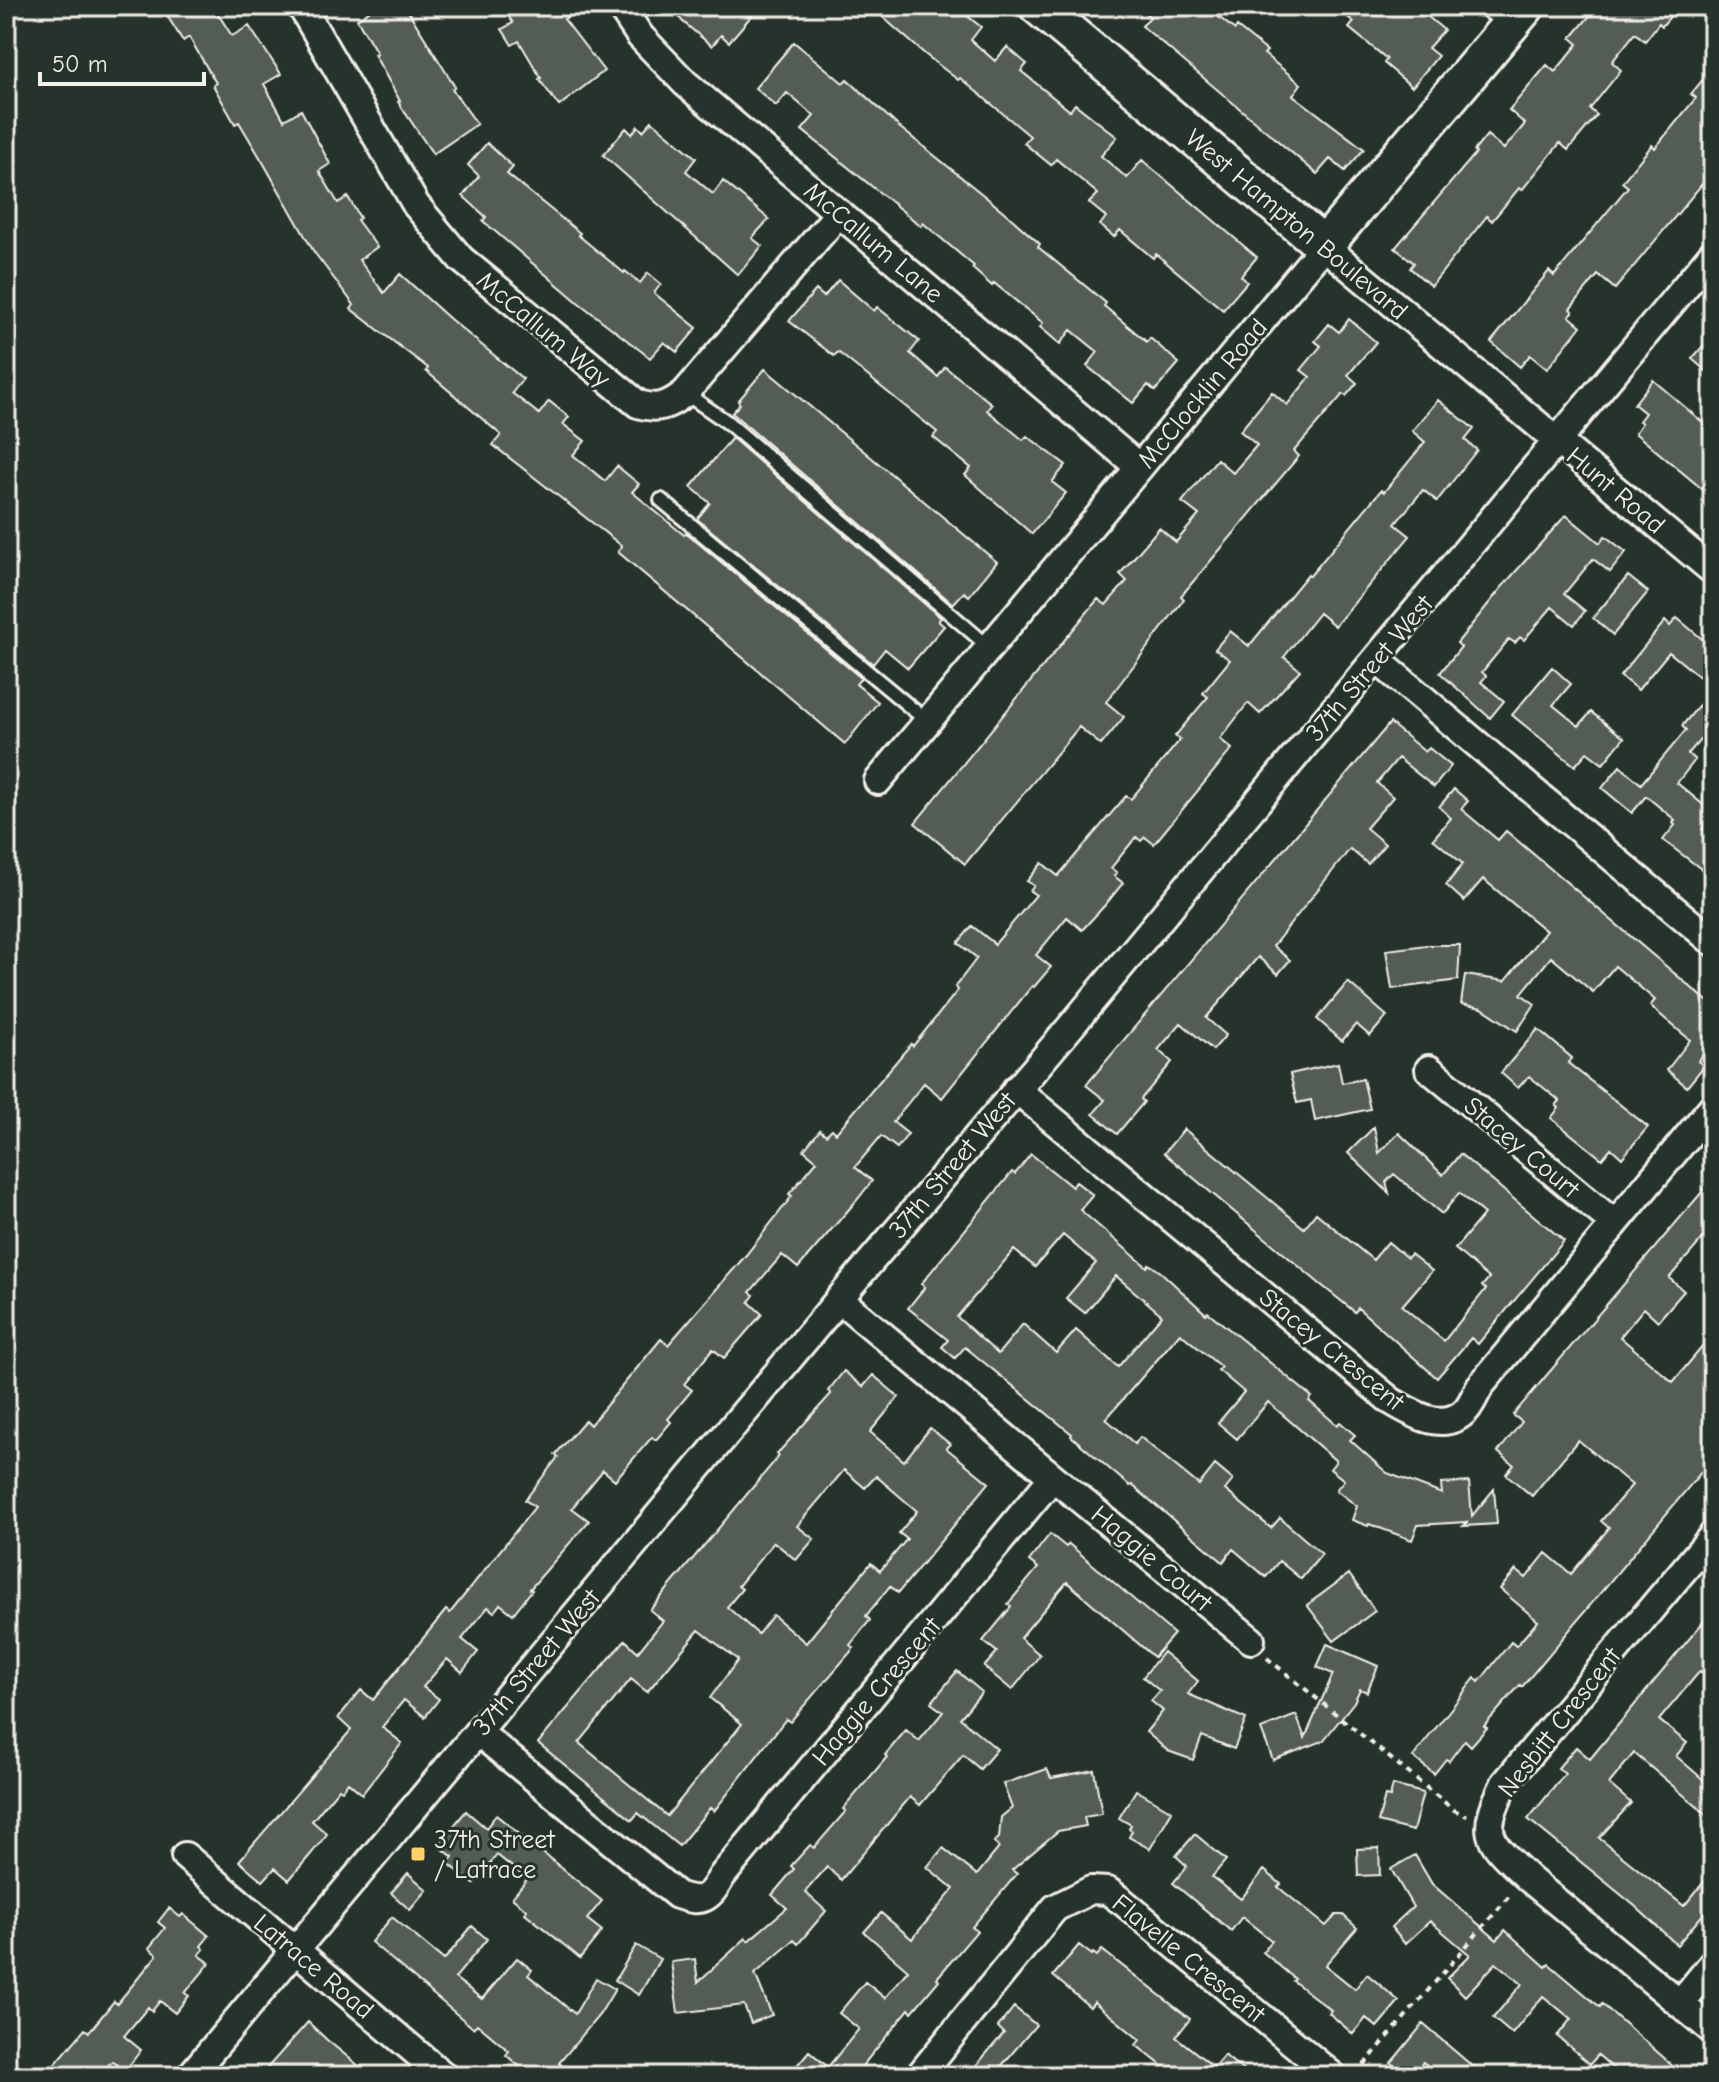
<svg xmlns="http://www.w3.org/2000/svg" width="1719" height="2082" viewBox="0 0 1719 2082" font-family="'Comic Neue',sans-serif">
<rect width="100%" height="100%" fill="#26332d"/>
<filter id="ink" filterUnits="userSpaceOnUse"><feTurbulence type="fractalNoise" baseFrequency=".0125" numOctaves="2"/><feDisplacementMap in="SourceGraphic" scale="16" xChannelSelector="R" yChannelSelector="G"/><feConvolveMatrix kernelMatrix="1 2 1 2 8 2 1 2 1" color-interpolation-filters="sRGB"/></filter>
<g filter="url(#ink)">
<path fill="#525c55" stroke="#f4f1e8" stroke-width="2" fill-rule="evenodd" d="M161,6H213L232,36L249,26L281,74L264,84L284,120L301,110L330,164L319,171L338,203L348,197L360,218L357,220L377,247L359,260L384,293L400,274L450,319L523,379L512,393L539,414L549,401L569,417L563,424L585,441L573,455L605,481L617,466L639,484L632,492L684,535L686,533L861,678L856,684L878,702L845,744L618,552L622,546L493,445L501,435L426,371L428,368L351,309L354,305L314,252L264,164L239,122L235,124L213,85L216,83L189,37L183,41Z
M366,6H405L455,87L452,89L477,124L433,154L398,102L400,101L374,54L377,53L357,19L369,11Z
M502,6H586L564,19L604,71L559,106L539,79L541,78L519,41L512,45L502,29L513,23Z
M672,6H760L729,42L721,35L712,46L682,21Z
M870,6H955L981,27L971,40L995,61L1007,47L1027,64L1021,71L1070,111L1075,104L1117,137L1101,156L1127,178L1142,160L1257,257L1241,276L1247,282L1223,310L1156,254L1153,258L1120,230L1114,237L1100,225L1106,217L1089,203L1098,194L1056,159L1051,165L1024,143L1030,136L960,78L958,80L926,55Z
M1137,6H1205L1235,30L1237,27L1267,51L1264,54L1301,84L1293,95L1364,149L1345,171L1330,159L1317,174L1142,26L1150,17Z
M1334,6H1415L1444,30L1428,48L1438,56L1412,87L1384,63L1387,59L1349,28L1354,22Z
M1598,6H1679L1662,26L1659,23L1645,41L1635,33L1612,62L1621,70L1590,109L1597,115L1568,150L1560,143L1522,190L1519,188L1492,221L1487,216L1431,286L1410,268L1414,263L1395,248L1476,153L1474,151L1487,135L1504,149L1525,124L1509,110L1547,65L1555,72L1578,44L1571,38Z
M794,42L843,83L847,79L898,126L1003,211L1040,244L1038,247L1106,303L1104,306L1147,342L1150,338L1179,363L1155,391L1148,385L1133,403L1087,366L1098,352L1071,330L1060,344L1040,327L1043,323L994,283L992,286L972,268L974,266L923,223L921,226L802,130L814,116L787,93L776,106L755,88Z
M1713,67V171L1615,289L1598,275L1570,309L1573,312L1569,316L1581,326L1547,369L1530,355L1520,367L1491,342L1549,271L1554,276L1628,187L1622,182L1652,145L1655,148L1696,98L1691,94Z
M652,121L696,158L686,171L713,194L723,181L769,219L752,238L762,246L738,275L603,155L626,128L632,134L638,126L643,131Z
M487,143L513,167L507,174L580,233L578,235L624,273L625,271L640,283L648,273L661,284L654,293L697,328L677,352L664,342L650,358L579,303L483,221L486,217L463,196L479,176L468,165Z
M838,280L874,311L877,307L919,341L910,353L938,377L945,367L992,404L987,410L1023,440L1027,436L1066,465L1052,482L1066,493L1032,534L965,475L971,468L933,437L937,432L838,352L834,356L789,321L816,290L824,297Z
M1349,319L1376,342L1348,375L1357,383L1346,396L1343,394L1294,451L1299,456L1181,596L1184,599L1106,702L1124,717L1101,745L1079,727L965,864L915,823L1098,599L1106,605L1127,581L1120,574L1159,528L1176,542L1199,515L1182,502L1217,459L1233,473L1257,445L1240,431L1272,392L1287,405L1310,377L1301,370L1321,346L1315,341L1329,324L1339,332Z
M1713,334V377L1692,359Z
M765,369L997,562L969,596L964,592L953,604L732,413L740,404L738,401Z
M1653,380L1713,431V498L1635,433L1642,423L1639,421L1645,413L1634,404Z
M1438,400L1474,429L1465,440L1477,450L1437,501L1423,490L1395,524L1410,536L1335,626L1319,613L1284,657L1300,670L1260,714L1248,703L1220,739L1232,749L1154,844L1145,837L1141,841L1136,837L1111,868L1117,873L1114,876L1123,883L1106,904L1082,930L1067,917L1036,955L1051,967L1034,987L1032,986L942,1098L924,1083L893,1122L908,1134L897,1148L881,1136L855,1167L872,1181L857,1200L798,1268L782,1255L750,1292L754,1295L749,1302L762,1314L724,1358L713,1349L684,1384L692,1390L668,1419L671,1422L656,1440L652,1437L615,1480L603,1470L572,1508L589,1521L530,1589L532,1590L513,1614L500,1604L494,1612L488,1607L462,1639L478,1652L462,1672L447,1659L423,1687L439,1699L425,1717L404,1700L382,1727L402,1743L362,1794L348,1782L342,1790L339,1788L312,1821L327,1834L311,1854L289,1880L275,1868L263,1881L239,1861L351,1730L338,1718L361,1690L373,1700L446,1610L450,1613L535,1507L525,1500L558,1457L555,1455L585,1420L590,1425L661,1339L668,1345L746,1255L792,1196L789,1194L817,1161L804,1150L820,1130L826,1135L832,1129L836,1133L911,1044L913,1046L958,990L955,987L977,958L958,943L972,926L995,944L1036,895L1030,891L1034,886L1027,881L1042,863L1058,876L1126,796L1131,799L1180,740L1175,736L1208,697L1203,693L1230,660L1215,649L1230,631L1249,646L1308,574L1310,576L1381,490L1384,492L1425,442L1412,431Z
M732,438L941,618L938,621L944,626L908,668L885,649L873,664L697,519L710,503L691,487Z
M1566,515L1600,543L1605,536L1626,552L1610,572L1593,559L1564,594L1585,611L1574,625L1552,607L1524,640L1520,637L1515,643L1509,639L1482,672L1486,676L1481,682L1504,701L1490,718L1440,673L1461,647L1457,643L1502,587Z
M1628,576L1648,592L1613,635L1593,618Z
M1677,618L1713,648V725L1688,754L1695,760L1677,783L1713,813L1702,829L1713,838V878L1663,840L1675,825L1673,823L1675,820L1646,796L1632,813L1602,788L1620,766L1641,784L1686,730L1682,726L1713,688L1669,652L1638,690L1620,676L1665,621L1670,626Z
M1552,667L1571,684L1553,705L1579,726L1591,712L1624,738L1603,764L1587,752L1575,766L1512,715Z
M1390,723L1425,752L1429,748L1451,766L1434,787L1398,758L1377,783L1393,797L1366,828L1385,844L1368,864L1350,849L1273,946L1290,960L1278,974L1258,957L1206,1018L1226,1035L1213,1050L1181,1023L1158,1050L1172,1062L1141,1099L1144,1102L1117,1134L1093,1114L1105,1100L1086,1085Z
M1454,789L1468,801L1461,809L1498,840L1506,831L1713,1006V1042L1698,1061L1704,1066L1687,1087L1667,1070L1690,1040L1650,1006L1655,1000L1615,966L1593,992L1551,957L1521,994L1535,1004L1517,1031L1482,1008L1461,1004L1465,975L1505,981L1546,931L1483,879L1464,901L1446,885L1463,864L1433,839L1451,818L1439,807Z
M1427,945H1460L1458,980L1392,989L1386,950Z
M1348,982L1387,1016L1370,1036L1356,1024L1342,1041L1317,1019Z
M1538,1029L1572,1058L1568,1063L1648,1127L1622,1158L1611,1148L1602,1159L1551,1118L1559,1108L1556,1105L1560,1101L1529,1076L1518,1088L1501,1073Z
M1338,1063L1342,1083L1363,1079L1370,1109L1315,1121L1311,1100L1297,1103L1290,1074Z
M1374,1127L1379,1153L1399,1133L1443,1175L1460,1154L1564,1241L1478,1344L1471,1338L1437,1378L1358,1308L1355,1312L1320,1284L1164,1153L1184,1129L1304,1228L1316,1213L1373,1260L1388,1242L1407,1258L1411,1254L1432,1271L1402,1306L1444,1341L1486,1289L1482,1286L1489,1278L1455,1249L1484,1214L1459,1193L1442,1214L1394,1174L1386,1182L1389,1193L1348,1153Z
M1031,1154L1072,1187L1076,1182L1093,1195L1080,1210L1147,1267L1149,1264L1162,1273L1206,1314L1208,1312L1312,1397L1309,1401L1337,1425L1340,1422L1355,1435L1350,1440L1387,1473L1442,1494L1441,1484L1469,1482L1472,1516L1494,1489L1497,1524L1463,1526L1467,1522L1418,1525L1412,1540L1369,1524L1368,1526L1352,1520L1357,1506L1336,1490L1344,1480L1330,1469L1336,1461L1268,1402L1237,1439L1218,1423L1244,1392L1218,1370L1221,1367L1180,1333L1106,1419L1135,1444L1140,1437L1199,1485L1215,1465L1233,1480L1225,1490L1271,1528L1280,1518L1322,1554L1301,1579L1279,1561L1266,1577L1233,1549L1223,1562L1132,1485L1130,1486L1112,1471L1071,1436L1072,1434L965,1347L955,1358L942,1347L948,1340L908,1308L925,1287L921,1284L1012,1172L1015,1174ZM1063,1235L1096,1263L1066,1298L1085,1313L1116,1276L1162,1315L1118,1367L1076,1330L1056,1353L1023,1324L998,1354L957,1317L1014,1250L1035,1267Z
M1713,1179V1227L1669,1278L1684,1291L1658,1321L1644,1308L1620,1337L1673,1382L1713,1334V1458L1522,1687L1520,1685L1484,1726L1487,1728L1471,1746L1465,1740L1449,1761L1446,1759L1434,1774L1413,1757L1475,1678L1479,1682L1511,1642L1516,1646L1538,1621L1500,1589L1516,1570L1526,1578L1546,1553L1571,1574L1609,1528L1601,1521L1632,1485L1578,1440L1532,1496L1506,1474L1514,1465L1498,1452L1522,1422L1513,1415Z
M844,1371L863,1387L873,1375L899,1397L870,1432L904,1461L930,1428L950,1444L946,1448L989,1483L898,1593L890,1586L866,1616L870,1620L850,1645L854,1648L790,1722L786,1719L714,1811L710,1808L679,1846L638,1813L632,1820L538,1743L625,1640L638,1652L663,1621L650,1610L779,1456L777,1454L831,1394L828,1391ZM844,1470L865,1488L876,1476L917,1511L899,1533L907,1539L880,1571L871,1563L806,1643L773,1615L758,1634L727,1607L742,1589L738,1586L774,1542L796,1560L814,1539L797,1526ZM699,1630L738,1660L710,1698L742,1724L667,1816L579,1743L631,1679L647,1692Z
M1050,1534L1066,1547L1069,1544L1174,1634L1154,1657L1067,1582L1020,1638L1040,1655L1012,1690L984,1667L997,1652L983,1641L1011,1607L1008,1604L1038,1568L1029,1561Z
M1349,1574L1375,1611L1334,1641L1307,1605Z
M1713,1610V1682L1700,1671L1659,1720L1687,1743L1676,1756L1713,1788V1820L1634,1753L1609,1784L1631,1803L1599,1838L1684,1906L1713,1871V1919L1705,1912L1677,1945L1635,1906L1528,1819L1565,1774L1558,1768L1576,1747L1590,1759Z
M1327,1644L1378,1666L1367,1692L1360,1689L1354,1702L1323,1741L1273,1760L1261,1729L1296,1715L1305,1738L1333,1674L1317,1667Z
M1163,1652L1198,1681L1188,1694L1246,1719L1234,1749L1202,1736L1193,1760L1168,1751L1146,1732L1163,1711L1151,1701L1160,1691L1143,1677Z
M957,1671L982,1692L960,1718L997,1749L980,1769L963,1755L920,1805L910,1797L841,1880L827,1867L805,1892L826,1911L798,1944L794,1940L755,1974L772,2015L751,2023L744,2005L678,2013L671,1962L695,1959L698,1982L746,1938L748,1941L787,1908L772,1895L794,1869L791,1866L810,1845L814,1848L846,1811L843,1809L887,1757L885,1755L906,1730L919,1741L943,1712L931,1703Z
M1047,1769L1051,1778L1094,1770L1102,1814L1084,1817L1086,1826L1058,1831L1012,1870L1017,1874L972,1927L977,1931L937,1978L939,1980L912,2012L909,2009L854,2076H788L809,2051L828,2067L859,2029L839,2013L865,1982L885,1998L908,1970L864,1932L881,1913L912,1939L954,1889L927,1867L943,1848L977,1875L999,1848L994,1842L999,1838L1001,1817L1012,1808L1003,1784Z
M1393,1785L1423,1793L1413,1831L1378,1822L1385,1796L1390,1797Z
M1136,1790L1172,1811L1150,1849L1129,1837L1132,1831L1129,1829L1131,1825L1119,1818Z
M466,1811L486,1828L496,1815L602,1901L587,1919L602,1931L580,1958L525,1913L527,1910L512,1898L527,1879L497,1855L474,1884L448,1863L453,1857L438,1845Z
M1195,1834L1226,1860L1212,1877L1241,1899L1264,1870L1281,1884L1278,1887L1326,1926L1336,1915H1343L1357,1928L1325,1965L1355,1989L1367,1974L1399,2001L1377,2027L1366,2018L1353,2034L1329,2013L1331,2010L1293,1981L1295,1979L1263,1952L1272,1941L1242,1917L1231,1931L1173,1883L1187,1866L1176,1856Z
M1379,1848L1380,1875L1358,1876L1357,1849Z
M1415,1855L1432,1884L1497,1940L1505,1930L1546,1967L1549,1964L1600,2007L1602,2004L1685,2076H1622L1598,2055L1590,2064L1557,2036L1571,2019L1543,1996L1512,2034L1493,2018L1522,1984L1496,1963L1465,1996L1447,1978L1470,1955L1430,1921L1405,1944L1391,1927L1413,1907L1391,1869Z
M408,1873L427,1890L410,1910L391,1893Z
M169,1908L180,1917L183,1914L209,1936L201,1946L204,1949L199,1955L210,1963L185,1993L189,1996L175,2013L160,2001L152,2011L148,2007L124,2036L141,2050L125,2071L112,2061L99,2076H45L85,2029L89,2032L114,2001L117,2004L157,1955L149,1948L165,1928L158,1922Z
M392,1917L444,1960L472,1926L487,1939L455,1978L482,1999L517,1958L532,1970L528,1975L575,2014L596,1978L615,1989L600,2014L559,2063L575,2076H531L506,2055L509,2051L477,2024L473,2028L371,1942Z
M636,1945L660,1959L639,1995L615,1980Z
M1079,1945L1092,1955L1093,1953L1097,1956L1102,1950L1190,2019L1176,2037L1214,2067L1224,2055L1250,2076H1175L1136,2045L1140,2040L1094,2002L1090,2007L1053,1976Z
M1014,2007L1036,2025L993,2076H967L1004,2033L998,2027Z
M308,2022L327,2040L371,2076H331L318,2066L310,2076H260Z
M1423,2024L1484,2076H1440L1423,2062L1412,2076H1406L1391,2063Z"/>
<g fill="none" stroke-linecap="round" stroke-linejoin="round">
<g stroke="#f4f1e8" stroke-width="18">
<path id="lane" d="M685,393L727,422L989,647
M661,500L927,721"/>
</g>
<g stroke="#f4f1e8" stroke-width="32">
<path id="street" d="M301,6L416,205L461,259L638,404C658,410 668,406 685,393L839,213
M620,6L640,36L685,83L1139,467
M1493,6L1513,21
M1376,659L1713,942
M878,781L1324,246L1713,571
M1429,1069L1615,1224
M1016,1089L1391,1401C1413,1414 1445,1434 1467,1409C1472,1403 1476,1393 1480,1386L1713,1106
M1053,1477L1251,1640
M1713,1535L1505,1783C1479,1836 1487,1839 1528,1878L1713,2031
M478,1732L677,1895C703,1904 709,1899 722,1876L1053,1477L839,1299
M185,1856L444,2076
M1680,2003L1713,1963
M190,2076L855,1280L1072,1025L1713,253
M919,2076L1055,1908L1091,1890L1108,1891L1123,1902L1333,2076"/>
</g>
<g stroke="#f4f1e8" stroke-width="42">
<path id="secondary" d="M1038,6L1324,246L1526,6"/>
</g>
<path stroke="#f4f1e8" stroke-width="4" stroke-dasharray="6 6" stroke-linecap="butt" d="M1267,1658L1454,1810L1467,1816
M1356,2074L1512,1893"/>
<use href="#lane" stroke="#26332d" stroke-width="12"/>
<use href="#street" stroke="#26332d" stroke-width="26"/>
<use href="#secondary" stroke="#26332d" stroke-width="36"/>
</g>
</g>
<rect fill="#ffd166" stroke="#26332d" stroke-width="3" x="410" y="1846" width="16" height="16" rx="4"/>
<g text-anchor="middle" stroke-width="6" stroke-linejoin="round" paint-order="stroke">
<g font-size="26" fill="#f4f1e8" stroke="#26332d">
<text transform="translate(1297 224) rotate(40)" y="9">West Hampton Boulevard</text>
<text transform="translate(874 242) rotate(40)" y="9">McCallum Lane</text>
<text transform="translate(544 329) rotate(40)" y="9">McCallum Way</text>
<text transform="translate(1202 393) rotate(-50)" y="9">McClocklin Road</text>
<text transform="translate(1616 490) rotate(40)" y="9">Hunt Road</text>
<text transform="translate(1369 668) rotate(-50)" y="9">37th Street West</text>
<text transform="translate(1522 1147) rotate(40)" y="9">Stacey Court</text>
<text transform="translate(952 1165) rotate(-50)" y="9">37th Street West</text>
<text transform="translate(1332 1349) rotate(39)" y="9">Stacey Crescent</text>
<text transform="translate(1152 1558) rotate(40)" y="9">Haggie Court</text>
<text transform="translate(536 1662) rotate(-50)" y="9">37th Street West</text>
<text transform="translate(876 1691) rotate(-50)" y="9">Haggie Crescent</text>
<text transform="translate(1559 1722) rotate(-52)" y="9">Nesbitt Crescent</text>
<text transform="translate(1189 1958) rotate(39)" y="9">Flavelle Crescent</text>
<text transform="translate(314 1966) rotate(40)" y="9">Latrace Road</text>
</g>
<g font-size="26" fill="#f4f1e8" stroke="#26332d" text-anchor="start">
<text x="434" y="1848">37th Street<tspan x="434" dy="30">/ Latrace</tspan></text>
</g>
</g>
<rect width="1719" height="2082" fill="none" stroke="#26332d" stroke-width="32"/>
<rect x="16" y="16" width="1687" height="2050" fill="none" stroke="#f4f1e8" stroke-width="3" filter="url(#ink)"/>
<path d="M40 72v12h164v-12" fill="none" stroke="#f4f1e8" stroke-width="4"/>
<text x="52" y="72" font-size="24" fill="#f4f1e8" stroke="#26332d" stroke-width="6" paint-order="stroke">50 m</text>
</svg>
